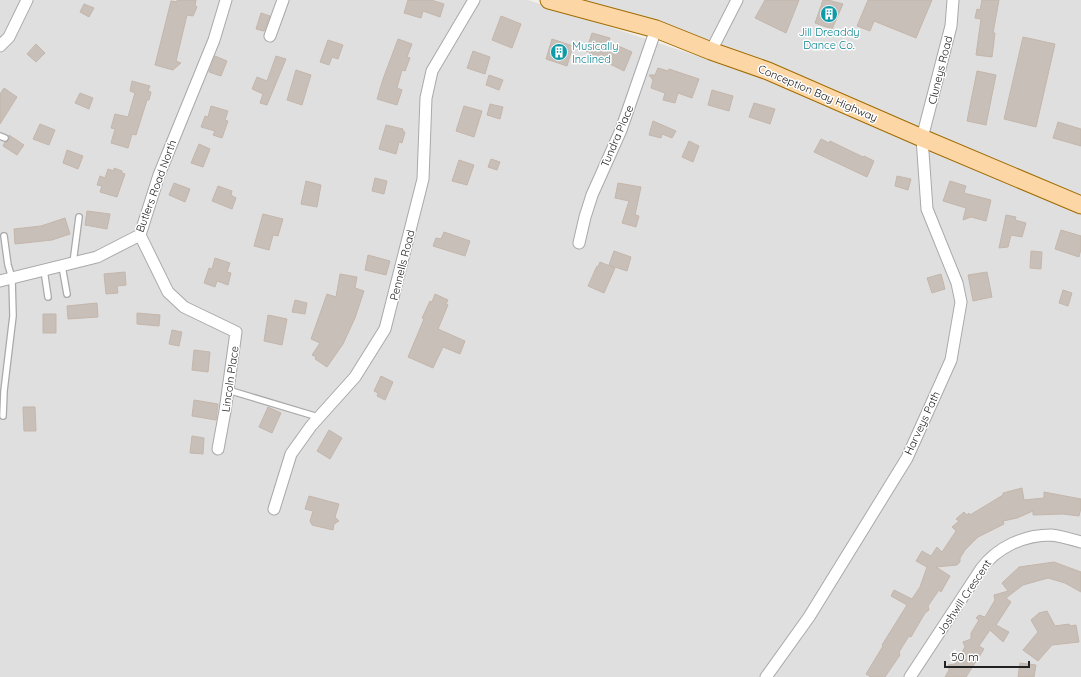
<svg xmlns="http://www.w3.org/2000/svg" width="1081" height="677" viewBox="0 0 1081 677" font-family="Quicksand,sans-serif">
<rect width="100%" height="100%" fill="#f2efe9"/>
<path fill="#e0dfdf" d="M0,0H528L791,87L1042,199L1081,209V677H0Z
M573,0H1081V197L954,146L823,84L704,41Z"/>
<path fill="#c7bfb8" stroke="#c4b6ab" d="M177,0H196L195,5L197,7L193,16L187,15L176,61L181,63L173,70L155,65L171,1L177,2Z
M408,0H431L444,4L440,17L423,11L421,18L404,13Z
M765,0H799L786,33L755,18Z
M823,0H828L843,4L832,29L815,23Z
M868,0H932L916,38L874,21L870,31L857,26Z
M982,0H999L993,33H995L992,57L976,55L981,19L975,18L977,9L980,10Z
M84,4L94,8L89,17L80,12Z
M261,13L270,16L264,31L256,29Z
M501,16L521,24L512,48L492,40Z
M592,33L610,38L609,42L632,52L624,71L610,64L588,57L590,52L586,51Z
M1023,37L1055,44L1036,127L1004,119Z
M398,39L412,44L407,57L410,58L405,71L402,70L397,88L402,90L397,105L377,99L383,79Z
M552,39L573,46L567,66L546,59Z
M328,40L343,45L338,59L332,57L329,65L320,62Z
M36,44L45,53L36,62L27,54Z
M473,51L490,57L485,74L467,68Z
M215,56L227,61L221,76L209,72Z
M276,56L286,59L267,105L260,103L263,94L252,89L257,77L267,81Z
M658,68L668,71L669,69L699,79L692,98L678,93L675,103L663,100L665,93L651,88L653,80L649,75H655Z
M296,70L311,75L302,105L287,100Z
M977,71L996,75L986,125L967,121Z
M489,75L503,80L499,90L486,85Z
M132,81L150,86L148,91L151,92L149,100H147L136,135L132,134L128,148L111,143L115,129L111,128L115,114L128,117L135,93L130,91Z
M4,88L17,97L0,124V94Z
M712,90L733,96L729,111L708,105Z
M80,93L93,98L89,109L75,103Z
M754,103L775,109L770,124L749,117Z
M490,104L503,107L500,119L487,115Z
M211,106L228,111L225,120L228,121L222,138L213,135L215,131L201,127L205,116L208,117Z
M464,106L482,111L474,137L456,131Z
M653,121L676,131L672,138L662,134L661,138L649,135Z
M1058,122L1081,129V146L1053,138Z
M40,124L55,130L49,145L33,139Z
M386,125L403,129V132H405L402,143L399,142L396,154L379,149Z
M9,135L24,145L17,155L3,146L5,142L9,140Z
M821,139L829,143L830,141L863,157L864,156L874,161L867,177L814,152Z
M689,141L699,146L693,162L682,157Z
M199,144L210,149L203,167L191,163Z
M67,150L83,156L78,169L63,163Z
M491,159L500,162L497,170L488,167Z
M459,160L474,165L467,185L452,181Z
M114,168L122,171V173L125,174L117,197L100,192L102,186L97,185L100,176L105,178L108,169L114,171Z
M897,176L911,179L908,190L895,186Z
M375,178L387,181L384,194L372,191Z
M306,181L321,185L317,207L301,204Z
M950,181L966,186L964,193L991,200L986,221L971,217L963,220L966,208L943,201Z
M174,183L190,189L185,202L169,195Z
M618,183L641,187L635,215L639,216L636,227L622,223L629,201L615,198Z
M218,186L232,191L231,195L236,198L232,209L212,201Z
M87,211L110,214L107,229L85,225Z
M263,214L283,219L278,236L273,235L269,250L254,246Z
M1006,215L1016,217L1015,220L1026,223L1022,237L1011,235L1008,247L999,248Z
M65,218L70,234L52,240L15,244L14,229L41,226Z
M1061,230L1081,236V249L1079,257L1055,249Z
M444,232L470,241L465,256L433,246L436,238L441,239Z
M614,251L631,257L627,271L609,265Z
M1031,251L1042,252L1041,269L1030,268Z
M368,255L390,261L386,275L365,270Z
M215,258L230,263L227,272L231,273L228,285L217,281L215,287L204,283L209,268L212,269Z
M600,262L615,268L604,293L588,286L597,266L598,267Z
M125,272L126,285L117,286L118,293L106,294L104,274Z
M987,272L992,297L973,301L968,275Z
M340,274L357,277L355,288L364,291L355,318L343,344L327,367L315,359L316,357L312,355L320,343L311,339L327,294L336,297Z
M941,274L945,289L932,293L927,278Z
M1063,290L1072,293L1068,306L1059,303Z
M435,294L448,300L446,304L448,305L438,329L465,341L460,354L443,347L433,368L408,357L424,319L422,318L430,301L432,302Z
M295,300L307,303L305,314L292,312Z
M97,303L98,317L68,319L67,306Z
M137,313L160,315L159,326L137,324Z
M43,314H56V333H43Z
M268,315L287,319L282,345L264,341Z
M172,330L182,332L179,346L169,344Z
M194,350L210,352L208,372L192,370Z
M381,376L393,382L385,400L377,396L378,393L374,391Z
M194,400L218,404L216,420L192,416Z
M23,407H35L36,431H24Z
M268,407L281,413L272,433L259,427Z
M329,430L342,438L330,459L317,451Z
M192,436L204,438L203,454L190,453Z
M1022,488L1024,500L1044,498V492L1081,499V508L1079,516L1063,514L1033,515V511L1017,518L1003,521L1004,524L978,537L965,550L960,558V562L957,565L936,567L950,576L941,592L939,590L928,606L929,610L925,613L911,637L909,636L899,652L900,655L885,677H871L866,674L883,646L882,645L907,605L891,596L894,590L912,599L920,587L927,567L916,561L922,551L931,556L937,547L942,552L956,531L952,527L959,521L956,519L964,512L967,515L969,513L970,515L1003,495V493Z
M309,496L339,504L335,517L339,521L334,524L333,530L312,525L310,521L313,511L305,509Z
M1054,562L1081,572V592L1065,583L1048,578L1023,585L1006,598L1011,602L996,625L1009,632L1003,642L990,630L979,646L984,649L966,677H945L949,670L948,665L955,664L965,647L963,642L971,639V633L979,620L976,618L979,615L985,617L995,600L994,595L1008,591L1002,583L1019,567Z
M1047,611L1055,626L1069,624L1070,626L1076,625L1079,642L1052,645L1038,661L1023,650L1038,632L1031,620L1039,613Z
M1020,663L1036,665L1034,677H1018Z"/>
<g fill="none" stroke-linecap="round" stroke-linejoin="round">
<g stroke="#a9a9a9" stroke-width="8">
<path id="lane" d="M0,136L5,138
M73,263L79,217
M62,266L67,294
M44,270L48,297
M228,390L318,417
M3,416L4,391L13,316L12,278L8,265L4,236"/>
</g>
<g stroke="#a9a9a9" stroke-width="13">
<path id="street" d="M270,36L283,0
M0,46L9,37L27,0
M711,51L737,0
M140,235L168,292L184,307L236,332L225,411L218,449
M579,243L585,217L592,195L621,130L656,29
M0,281L97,257L140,235L159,175L214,40L226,0
M274,509L291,454L311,426L355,377L385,329L423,179L426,98L432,71L474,0
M766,677L809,617L907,458L951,360L961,302L957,283L927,209L922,138L951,26L953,0
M910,677L981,569C997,547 1024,535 1051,535C1061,536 1071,539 1081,542"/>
</g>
<g stroke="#a06b00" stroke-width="19">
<path id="primary" d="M549,0L656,29L711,51L768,71L922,138L1081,205"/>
</g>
<use href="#lane" stroke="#fff" stroke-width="5.5"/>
<use href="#street" stroke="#fff" stroke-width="11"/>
<use href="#primary" stroke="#fcd6a4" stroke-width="17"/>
</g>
<defs>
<g id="building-disc" transform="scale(0.9)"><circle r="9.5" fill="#0f9aa8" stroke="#fff"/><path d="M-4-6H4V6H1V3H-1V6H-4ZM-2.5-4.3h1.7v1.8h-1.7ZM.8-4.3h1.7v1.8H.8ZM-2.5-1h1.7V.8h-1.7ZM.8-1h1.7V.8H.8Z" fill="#fff"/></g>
</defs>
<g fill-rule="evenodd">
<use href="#building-disc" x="829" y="14"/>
<use href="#building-disc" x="559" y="52"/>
</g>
<g text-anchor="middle" stroke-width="3" stroke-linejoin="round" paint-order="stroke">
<g font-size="11" fill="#0d838f" stroke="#fff">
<text x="829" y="36">Jill Dreaddy<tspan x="829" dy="13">Dance Co.</tspan></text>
<text x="572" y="50" text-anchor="start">Musically<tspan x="572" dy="13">Inclined</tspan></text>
</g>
<g font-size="11" fill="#222" stroke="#fff">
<text transform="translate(940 70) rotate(-76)" y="4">Cluneys Road</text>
<text transform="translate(818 93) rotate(23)" y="4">Conception Bay Highway</text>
<text transform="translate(617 136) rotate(-67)" y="4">Tundra Place</text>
<text transform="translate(156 186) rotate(-70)" y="4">Butlers Road North</text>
<text transform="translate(402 265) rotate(-76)" y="4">Pennells Road</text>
<text transform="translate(230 379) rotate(-82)" y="4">Lincoln Place</text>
<text transform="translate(922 423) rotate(-65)" y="4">Harveys Path</text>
<text transform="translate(964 597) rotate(-56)" y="4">Joshwill Crescent</text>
</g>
</g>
<path d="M945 661v6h84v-6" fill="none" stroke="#222222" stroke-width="2"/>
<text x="951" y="661" font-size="12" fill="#222222" stroke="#ffffff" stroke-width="3" paint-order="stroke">50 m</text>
</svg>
